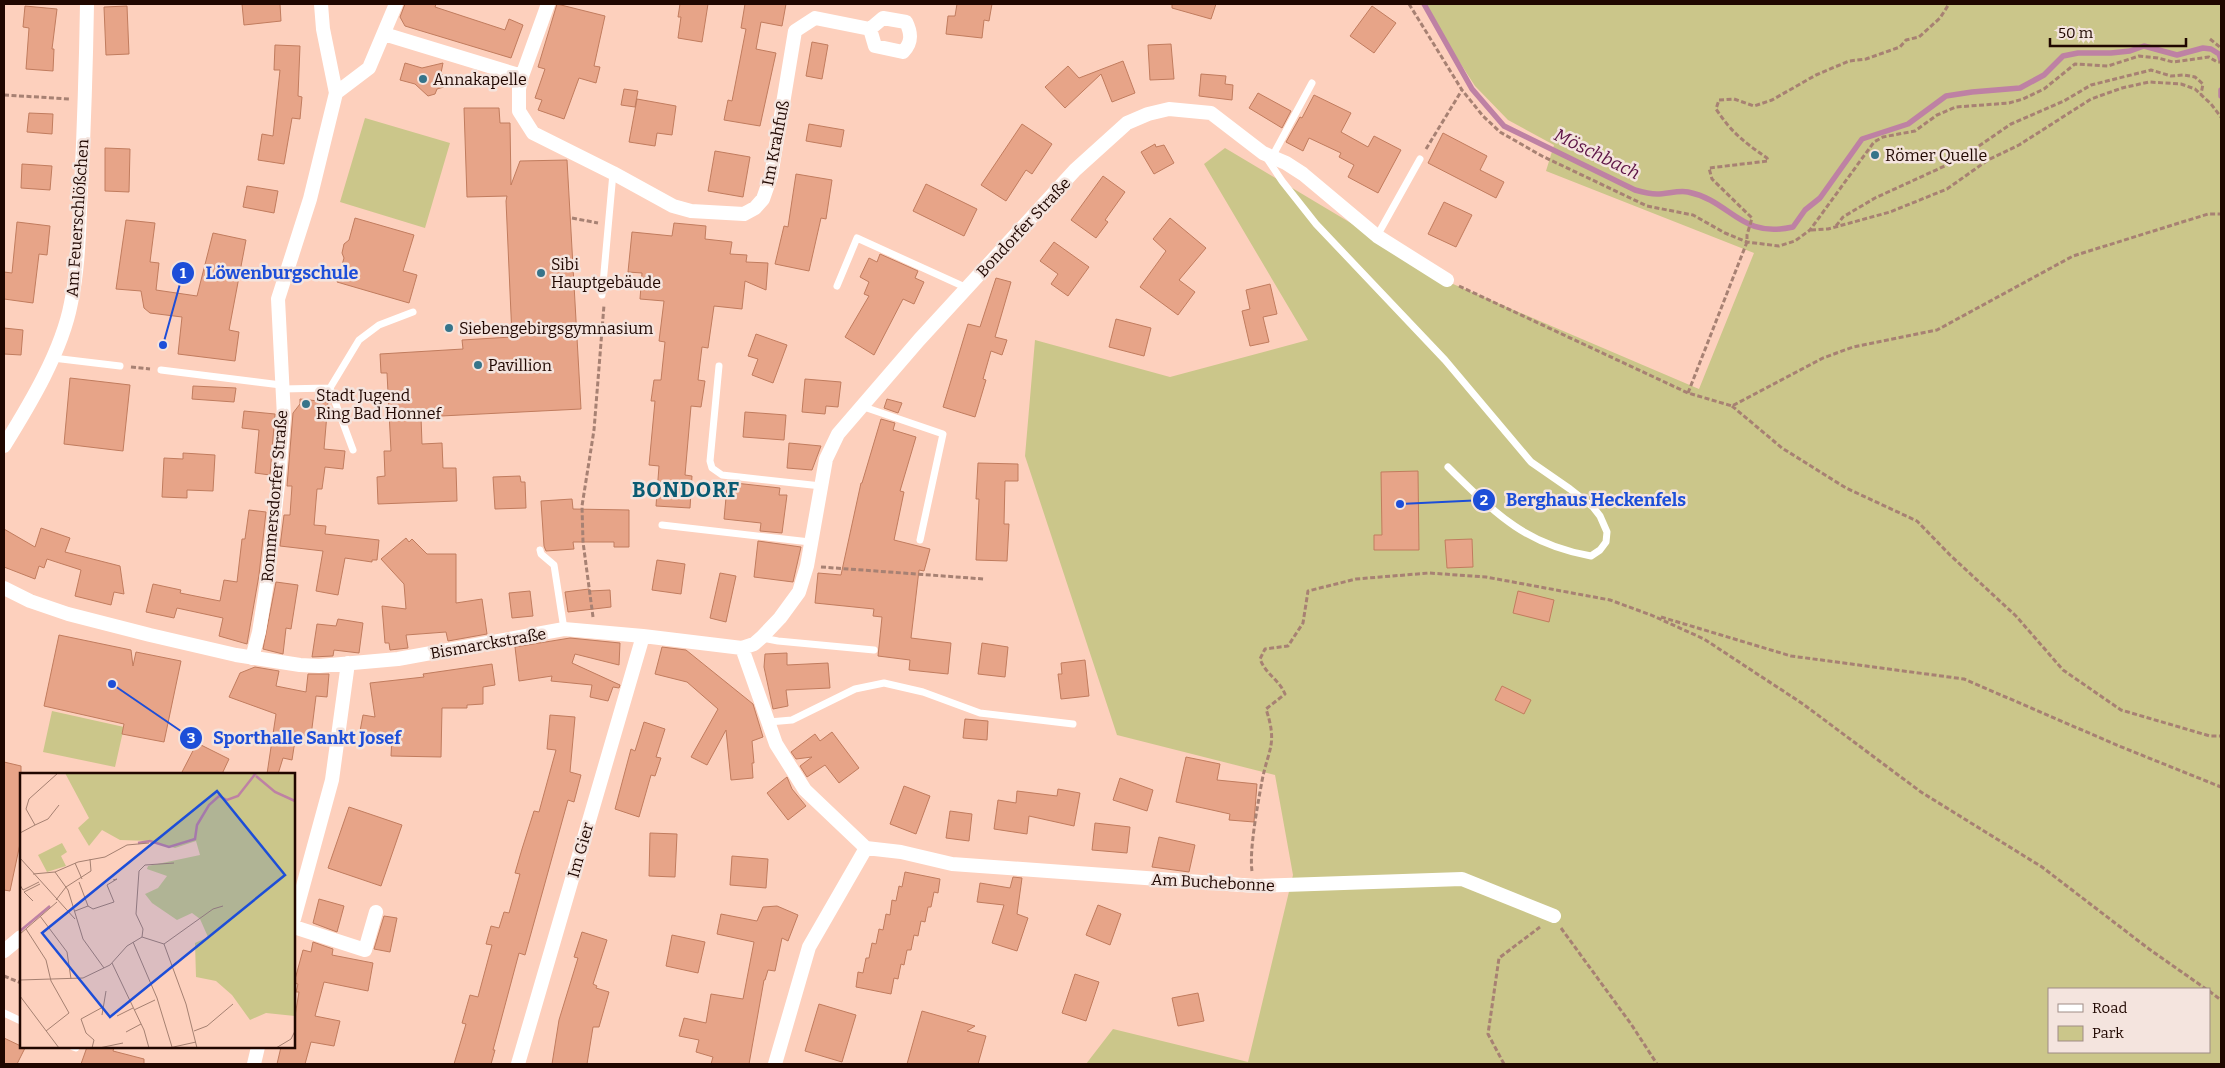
<svg xmlns="http://www.w3.org/2000/svg" width="2225" height="1068" viewBox="0 0 2225 1068" font-family="Bitter,serif">
<rect width="100%" height="100%" fill="#fdd0bd"/>
<path fill="#cbc68a" fill-rule="evenodd" d="M1422,4H2221V1064H1086L1113,1029L1248,1062L1293,875L1275,775L1117,735L1025,456L1035,340L1170,377L1308,340L1204,164L1225,148L1453,284L1699,389L1754,253L1546,171L1554,145L1508,120L1475,86ZM2049,989H2209V1052H2049Z
M365,118L450,143L425,228L340,202Z
M52,711L124,727L115,767L43,752Z"/>
<g fill="none" stroke-linecap="round" stroke-linejoin="round">
<path stroke="#be81a4" stroke-width="5.5" d="M1424,4L1472,89L1504,126L1635,190C1642,192 1650,194 1657,194C1667,194 1679,190 1688,192C1732,201 1739,239 1793,227L1805,210L1820,198L1862,139L1908,124L1946,96L1972,92L2020,88L2044,75L2063,56L2078,53H2111L2130,51L2144,46L2177,55L2203,48L2211,49L2219,54L2221,60
M2221,90V96"/>
</g>
<path fill="#e7a488" stroke="#c17c5e" d="M242,4H280L281,21L244,25Z
M405,4H436L435,7L505,30L509,19L523,25L511,58L405,26L400,17Z
M557,4L605,16L594,66L600,67L596,83L579,78L564,119L538,110L542,100L535,98L545,69L538,67Z
M680,4H708L702,42L678,38L681,17H678Z
M745,4H786L782,26L761,22L756,49L776,53L760,126L724,120L728,100L732,101L746,29L741,28Z
M957,4H992L989,21L984,20L982,38L946,34L948,16H955Z
M1172,4H1216L1211,19L1172,8Z
M25,6L57,9L52,49H54L53,71L26,69L29,28L23,27Z
M127,6L129,54L106,55L104,7Z
M1372,6L1396,23L1374,53L1350,36Z
M812,42L828,45L822,79L806,76Z
M1171,44L1174,79L1150,80L1148,45Z
M275,45L300,46L298,96L302,97L300,119L292,118L284,164L258,160L262,134L273,136L280,70H274Z
M1123,61L1135,93L1112,102L1101,74L1065,108L1045,87L1068,66L1079,78Z
M405,63L422,68L443,63L441,73L446,78L444,87L437,89L435,94L428,96L415,84L400,80Z
M1201,74L1226,76L1225,84L1233,85L1232,100L1199,96Z
M624,89L638,91L635,107L621,105Z
M1258,93L1291,111L1282,128L1249,108Z
M1314,95L1351,113L1341,132L1368,147L1374,136L1401,150L1378,193L1348,177L1354,165L1339,157L1341,153L1309,138L1303,151L1286,142L1300,117L1302,118Z
M637,99L676,106L672,135L657,133L655,146L629,142Z
M464,108H499L500,123H510L511,185L520,161L567,160L581,409L421,417L422,444L442,443L443,468H456L457,501L378,504L377,477L385,476L384,451H391L387,373H381L380,354L463,349L462,340L512,337L506,201L507,196L467,197Z
M29,113L53,114L52,134L27,132Z
M809,124L844,130L841,147L806,141Z
M1022,124L1052,144L1032,174L1026,170L1006,201L981,185Z
M1443,133L1487,156L1480,170L1504,182L1496,198L1428,163Z
M1155,144L1156,147L1164,145L1174,163L1154,174L1141,152Z
M105,148L130,149L129,192L105,191Z
M715,151L750,157L743,197L708,191Z
M22,164L52,166L50,190L21,188Z
M796,174L832,180L826,219L821,218L809,271L775,264L784,226L788,227Z
M1103,176L1125,192L1105,220L1108,222L1096,238L1071,220Z
M926,184L977,209L964,236L913,211Z
M247,186L278,191L274,213L243,207Z
M1444,202L1472,215L1456,247L1428,234Z
M355,218L414,235L403,271L417,275L409,303L337,282L344,258L342,253L344,244L349,240Z
M1170,218L1206,248L1179,280L1195,292L1178,315L1140,287L1166,251L1153,239Z
M126,220L155,223L150,262L159,263L156,290L197,296L213,233L246,240L229,330L239,332L235,361L178,354L182,317L150,313L144,308L141,291L116,289Z
M17,222L50,226L47,255L39,254L33,303L4,299V272L12,273Z
M674,223L706,226L705,239L732,242L730,254L747,255L746,262L768,263L766,290L745,281L742,309L714,306L708,348L702,347L698,380L705,381L701,407L691,406L685,475L692,476L690,508L656,506L659,466L649,465L655,401H651L654,380H661L665,342L659,341L664,301L640,299L642,273L628,272L632,232L672,236Z
M1054,242L1089,267L1068,296L1051,284L1058,274L1040,261Z
M880,254L918,271L915,278L924,282L914,304L903,299L874,355L845,337L869,296L864,294L869,282L860,277L869,258L877,262Z
M996,278L1011,282L995,337L1007,340L1002,355L991,351L983,379L986,380L975,417L943,407L968,324L980,327Z
M1270,284L1277,314L1263,317L1269,342L1250,346L1242,311L1250,309L1246,290Z
M1116,319L1151,328L1144,356L1109,347Z
M4,328L23,330L21,355L4,354Z
M756,334L787,345L773,383L752,375L758,359L748,356Z
M70,378L130,385L123,451L64,444Z
M805,379L841,382L838,407L826,406L825,414L802,412Z
M193,386L236,388L234,402L192,399Z
M300,399L328,402L324,449L345,451L343,469L325,467L322,489H317L314,525L326,526L325,534L379,540L377,560H372V562L345,558L338,595L316,591L323,551L280,546L284,515H290L292,486H287L293,413L300,404Z
M887,399L902,403L898,413L884,408Z
M244,411L275,414L270,475L255,473L259,430L242,428Z
M745,412L786,415L784,440L743,437Z
M881,419L895,423L893,430L916,437L900,491L904,492L894,540L930,549L924,571L919,570L911,638L951,643L948,674L909,670L910,660L878,656L882,617L873,616L874,609L815,603L818,573L841,575L861,483H862Z
M789,443L821,446L812,470L787,468Z
M183,453L215,455L213,491L187,490V498L162,497L164,458L183,459Z
M978,463L1018,464V481H1005L1004,524H1009L1007,561L976,560L979,499H976Z
M1418,471L1419,550H1374V535H1382L1381,472Z
M520,476L521,482H525L526,508L495,509L493,477Z
M735,483L780,488L779,495H787L782,533L760,531L761,523L724,519L727,487L734,488Z
M572,499L573,509L629,510V547H614V542H573L574,549L546,551L544,546L541,501Z
M249,510L266,512L259,575L247,644L219,636L223,618L177,608L174,618L146,612L153,584L181,590L180,593L220,601L224,580L237,582L242,539H245Z
M41,528L70,538L65,552L120,566L124,594L114,592L111,605L75,596L81,570L47,559L44,568L39,566L35,579L4,567V529L35,547Z
M406,538L409,542L412,539L427,554H456V603L482,599L487,634L448,641L446,632L406,635L408,648L390,650L389,643H385L382,606L406,609L404,584L381,559Z
M1472,539L1473,567L1447,568L1445,540Z
M758,541L801,547L793,582L754,577Z
M657,560L685,564L681,594L652,590Z
M720,573L736,576L726,622L710,618Z
M276,582L298,585L291,629L286,628L283,654L263,649Z
M589,589L590,591L610,590L611,607L568,612L565,592Z
M530,591L533,616L512,618L509,593Z
M1518,591L1554,600L1549,622L1513,613Z
M338,619L363,623L359,653L334,650L333,656L312,657L317,624L336,626Z
M59,635L131,650L133,666L136,652L181,661L164,742L122,734L124,724L44,706Z
M570,638L620,643L619,665L575,654L572,663L620,685L619,688L613,687L608,701L590,697L592,685L551,681L552,676L519,681L515,647Z
M982,643L1008,647L1005,677L978,674Z
M662,647L686,650L753,704L763,737L752,741L754,763H752L753,778L731,780L726,730L707,765L691,757L718,709L687,682L655,674Z
M787,653V665L828,663L830,688L786,690L788,706L773,709L764,667L765,654Z
M1085,660L1089,696L1061,699L1058,674H1062L1061,663Z
M492,664L495,685L483,687V704L467,705V708H442L441,757L391,756L392,737L360,731L363,715L375,717L370,683L424,677L423,674Z
M255,667L279,671L276,686L306,692L308,674H329L327,697L316,696L311,736L296,734L292,760L283,758L278,774H267L276,714L229,697L240,673Z
M1502,686L1531,700L1524,714L1495,700Z
M550,715L575,717L570,772L581,775L574,802L568,800L525,955L519,953L493,1050H495L491,1064H454L466,1024L462,1023L470,995L478,997L492,945L486,944L491,926L499,928L504,912L509,913L520,874L515,873L522,849L534,811L539,812L556,750L547,749Z
M965,719L988,721L987,740L963,738Z
M644,722L665,729L656,757L661,758L655,776L651,775L639,817L615,809L631,749L635,751Z
M832,732L859,768L839,783L825,765L807,777L800,766L812,757L796,759L791,752L815,734L820,741Z
M197,743L229,759L222,774H181Z
M1186,757L1220,764L1217,780L1257,784L1254,822L1229,820L1230,814L1176,802Z
M4,762L21,766V839L10,891L4,890Z
M787,777L792,789L806,806L788,820L767,793Z
M1120,778L1153,790L1147,811L1113,800Z
M904,786L930,796L916,834L890,824Z
M1058,789L1080,793L1074,826L1029,816L1027,834L994,829L998,800L1016,803L1017,791L1057,796Z
M349,807L402,825L381,886L328,868Z
M950,811L972,814L969,841L946,838Z
M1095,823L1130,827L1127,853L1092,850Z
M650,833L677,834L675,877L649,876Z
M1159,837L1195,845L1189,872L1152,867Z
M732,856L768,859L766,888L730,885Z
M905,872L940,879L938,893L934,892L931,907H928L925,922L921,921L918,936L914,935L911,950H907L904,965L901,964L898,979L894,978L891,994L856,987L858,972L863,973L866,958H869L872,943L876,944L879,929L883,930L886,914L890,915L892,900L896,901L899,886L902,887Z
M1013,877L1022,878L1017,914L1028,918L1017,951L992,943L1004,905L977,902L980,883L1010,888Z
M319,899L344,906L337,932L313,923Z
M1098,905L1121,914L1110,945L1086,935Z
M777,906L798,915L788,941L782,938L775,971L768,970L765,980H764L749,1064H711L713,1057L696,1052L699,1040L679,1036L684,1018L706,1023L711,994L743,999L754,942L717,934L721,914L757,921L763,907Z
M384,916L397,918L390,952L374,949Z
M582,932L607,940L593,984L597,986L596,988L609,992L599,1027H593L587,1064H552L559,1020L578,958L574,957Z
M672,935L705,942L698,973L666,966Z
M313,942L333,949L332,955L373,963L368,991L324,982L315,1016L340,1021L334,1046L311,1042L305,1064H277L281,1047H294V1022L299,992H296L298,984L294,983L303,950L311,952Z
M1075,974L1099,982L1086,1021L1062,1013Z
M1198,993L1204,1021L1178,1026L1172,998Z
M819,1004L856,1015L842,1062L805,1051Z
M922,1011L975,1026L967,1031L986,1036L978,1064H907Z
M4,1038L25,1048L17,1064H4Z
M87,1047H114L113,1051L144,1059V1064H81Z"/>
<g fill="none" stroke-linecap="round" stroke-linejoin="round">
<path stroke="#a78173" stroke-width="3" stroke-dasharray="5 2.5" stroke-linecap="butt" d="M1409,4L1462,90L1483,116L1500,132L1542,156L1647,206L1693,215L1725,233L1747,242L1779,246L1795,241L1810,230L1874,142L1883,137L1915,131L1937,115L1956,107L2009,103L2023,99L2044,89L2075,64L2108,66L2139,56L2158,58L2173,62L2209,57L2217,62H2221
M2210,39L2221,48
M4,95L70,99
M1426,149L1462,90
M572,218L598,223
M1836,226L1843,217L1875,198L1960,159L2011,124L2064,101L2091,85L2151,70L2171,76L2184,75L2195,77L2203,84L2201,94
M1811,230L1828,229L1890,212L1947,189L1988,160L2019,145L2091,99L2122,88L2149,82L2181,84L2195,89L2211,104L2221,117
M1459,286L1688,393L1732,406L1823,358L1853,347L1937,330L2073,256L2208,214H2221
M131,367L150,369
M1688,393L1747,242V235L1752,218L1712,179L1709,168L1768,161L1767,158C1744,142 1732,133 1716,109L1719,100L1734,99L1754,106L1772,100L1816,75L1849,61L1866,59L1900,47L1906,40L1919,37L1940,18L1949,4
M1732,406L1782,448L1846,488L1917,521L1950,555L2016,616L2063,670L2121,710L2210,736H2221
M821,567L984,579
M593,617L583,542L582,506L594,430L604,305
M1661,617L1791,656L1964,679L2119,746L2221,787
M1252,871C1249,850 1258,803 1262,781C1268,749 1278,745 1266,709L1285,694C1278,678 1267,676 1260,659L1265,649L1288,646L1303,623L1308,591L1356,579L1429,573L1486,577L1610,600L1651,615L1704,639L1803,704L1921,792L2042,867L2149,949L2206,989
M1561,928L1631,1024L1657,1064
M4,976L21,983
M2209,991L2221,1000
M1504,1064L1488,1034L1499,958L1540,927"/>
<path stroke="#fff" stroke-width="7" d="M1266,157L1282,181L1316,224L1445,360L1531,462L1570,489L1593,507L1600,516L1607,532L1606,542L1600,550L1591,556C1524,544 1495,513 1448,467
M1272,157L1312,83
M1377,236L1420,159
M837,286L857,238L967,288
M602,295L613,173
M53,358L120,366
M719,366L710,461L712,468L722,475L821,486
M161,370L281,385
M330,388L353,450
M282,389L330,388L359,340L379,325L413,312
M861,406L943,434L920,540
M662,525L810,542
M540,550L541,554L554,565L564,629
M762,638L778,641L874,650
M769,722L792,720L855,689L884,683L923,692L980,713L1073,724
M4,1013L21,1021
M73,1047L76,1048"/>
<path stroke="#fff" stroke-width="14" d="M321,4L323,29L336,93
M384,34L522,76L548,4
M522,76L519,89V111L533,133L613,173L673,206L691,211L744,214L755,208L763,199L771,176L795,31L815,18L870,29L875,46L903,52C912,43 912,34 906,22L883,18L870,29
M4,446C30,404 62,351 71,303C79,266 79,227 81,189C84,127 86,66 87,4
M4,588L30,601L68,614L150,635L236,655L300,665L319,666L398,659L564,629L643,636L742,648L754,644L762,637L780,618L799,592L807,566L826,459L838,434L919,340L1075,170L1127,123L1148,114L1169,109L1211,113L1263,153L1286,163L1303,174L1377,236L1447,280
M742,648L776,744L805,790L866,848
M252,658L259,632L268,576L280,466L284,417L278,299L310,199L336,93L369,68L396,4
M866,848L901,852L952,864L1256,886L1462,879L1554,916
M294,919L332,780L348,663
M294,927L365,950L376,912
M4,951L21,937
M254,1064L258,1047
M518,1064L643,636
M775,1064L809,947L866,848"/>
</g>
<g fill="#36748a" stroke="#f4e4de" stroke-width="2">
<circle cx="423" cy="79" r="5"/>
<circle cx="1875" cy="155" r="5"/>
<circle cx="541" cy="273" r="5"/>
<circle cx="449" cy="328" r="5"/>
<circle cx="478" cy="365" r="5"/>
<circle cx="306" cy="404" r="5"/>
</g>
<g text-anchor="middle" stroke-width="5" stroke-linejoin="round" paint-order="stroke">
<g font-size="16" fill="#200700" stroke="#f4e4de" text-anchor="start">
<text x="433" y="85">Annakapelle</text>
<text x="1885" y="161">Römer Quelle</text>
<text x="551" y="270">Sibi<tspan x="551" dy="18">Hauptgebäude</tspan></text>
<text x="459" y="334">Siebengebirgsgymnasium</text>
<text x="488" y="371">Pavillion</text>
<text x="316" y="401">Stadt Jugend<tspan x="316" dy="18">Ring Bad Honnef</tspan></text>
</g>
<g font-size="16" fill="#200700" stroke="#f4e4de">
<text transform="translate(775 143) rotate(-79)" y="6">Im Krahfuß</text>
<text transform="translate(77 218) rotate(-86)" y="6">Am Feuerschlößchen</text>
<text transform="translate(1023 227) rotate(-47)" y="6">Bondorfer Straße</text>
<text transform="translate(274 496) rotate(-85)" y="6">Rommersdorfer Straße</text>
<text transform="translate(488 643) rotate(-10)" y="6">Bismarckstraße</text>
<text transform="translate(580 850) rotate(-74)" y="6">Im Gier</text>
<text transform="translate(1213 882) rotate(3)" y="6">Am Buchebonne</text>
</g>
<g font-size="18" font-style="italic" fill="#5d1445" stroke="#f4e4de">
<text transform="translate(1597 154) rotate(26)" y="6">Möschbach</text>
</g>
<g font-size="21" font-weight="bold" letter-spacing="1" fill="#085b73" stroke="#f4e4de">
<text x="686" y="497">BONDORF</text>
</g>
</g>
<g transform="translate(20 773)">
<rect width="275" height="275" fill="#fdd0bd"/>
<path d="M45,0H275V243L246,240L230,247L212,222L196,208L176,204L175,170L188,164L180,146L172,140L157,147L132,130L125,121L138,115L147,103L127,96L128,93L180,82L176,68L155,75L130,68L100,67L82,57L69,73L58,55L69,45ZM42,70L47,79L41,83L46,93L27,99L18,82Z" fill="#cbc68a"/>
<path fill="none" stroke="#be81a4" stroke-width="2.5" d="M236,3L255,19L275,28M118,70L130,68L149,74L175,66L177,52L189,32L199,23L207,27L218,23L236,0M0,158L30,133"/>
<path fill="none" stroke="#a58071" stroke-width="1" d="M15,52L28,46L39,32M0,60L15,52L6,36L9,26L38,0M0,85L55,146M55,90L62,106M35,99L48,117L63,166L84,195M13,101L35,99L58,89L85,84L107,72L129,70M0,112L3,117L19,109M36,127L46,114L71,98L70,86M13,128L4,119L20,111M68,133L73,136L94,129L87,112L97,106L93,107M55,138L68,133L59,109M20,143L47,179L51,206M6,156L26,187L31,208L49,240L26,258M0,161L37,129M122,164L123,156L116,141L119,98L125,92L154,90M122,164L144,171M113,169L137,225L152,274M144,171L166,231L177,275M144,171L193,136L203,133M92,190L124,257L129,275M0,207L63,205L90,192L107,173L122,164M0,223L39,275M114,237L135,227M82,242L86,218M97,243L113,235M174,258L187,253L213,231M106,259L121,251M72,275L74,267L66,260L61,246L83,234M79,275L103,270M149,275L176,269M256,275L271,266L275,258"/>
<path fill="#1d4ed8" fill-opacity="0.15" stroke="#1d4ed8" stroke-width="2.5" d="M197,18L265,102L90,244L22,160Z"/>
<rect width="275" height="275" fill="none" stroke="#200700" stroke-width="2.5"/>
</g>
<path fill="none" stroke="#1d4ed8" stroke-width="2" d="M163 345L183 273M1400 504L1484 500M112 684L191 738"/>
<g fill="#1d4ed8" stroke="#f4e4de" stroke-width="2">
<circle cx="163" cy="345" r="5"/>
<circle cx="1400" cy="504" r="5"/>
<circle cx="112" cy="684" r="5"/>
<circle cx="183" cy="273" r="12"/>
<circle cx="1484" cy="500" r="12"/>
<circle cx="191" cy="738" r="12"/>
</g>
<g font-size="15" text-anchor="middle" font-weight="bold" fill="#fff">
<text x="183" y="278">1</text>
<text x="1484" y="505">2</text>
<text x="191" y="743">3</text>
</g>
<g font-size="18" text-anchor="middle" font-weight="bold" fill="#1d4ed8" stroke="#f4e4de" stroke-width="5" stroke-linejoin="round" paint-order="stroke">
<text x="282" y="279">Löwenburgschule</text>
<text x="1596" y="506">Berghaus Heckenfels</text>
<text x="307" y="744">Sporthalle Sankt Josef</text>
</g>
<rect width="2225" height="1068" fill="none" stroke="#200700" stroke-width="10"/>
<rect x="2048" y="988" width="162" height="65" fill="#f4e4de" stroke="#9f8c85"/>
<rect x="2058" y="1004" width="25" height="8" fill="#ffffff" stroke="#9f8c85"/>
<text x="2092" y="1013" font-size="15" fill="#200700">Road</text>
<rect x="2058" y="1026" width="25" height="15" fill="#cbc68a" stroke="#9f8c85"/>
<text x="2092" y="1038" font-size="15" fill="#200700">Park</text>
<path d="M2050 38v8h136v-8" fill="none" stroke="#200700" stroke-width="2.5"/>
<text x="2058" y="38" font-size="15" fill="#200700" stroke="#f4e4de" stroke-width="4" paint-order="stroke">50 m</text>
</svg>
